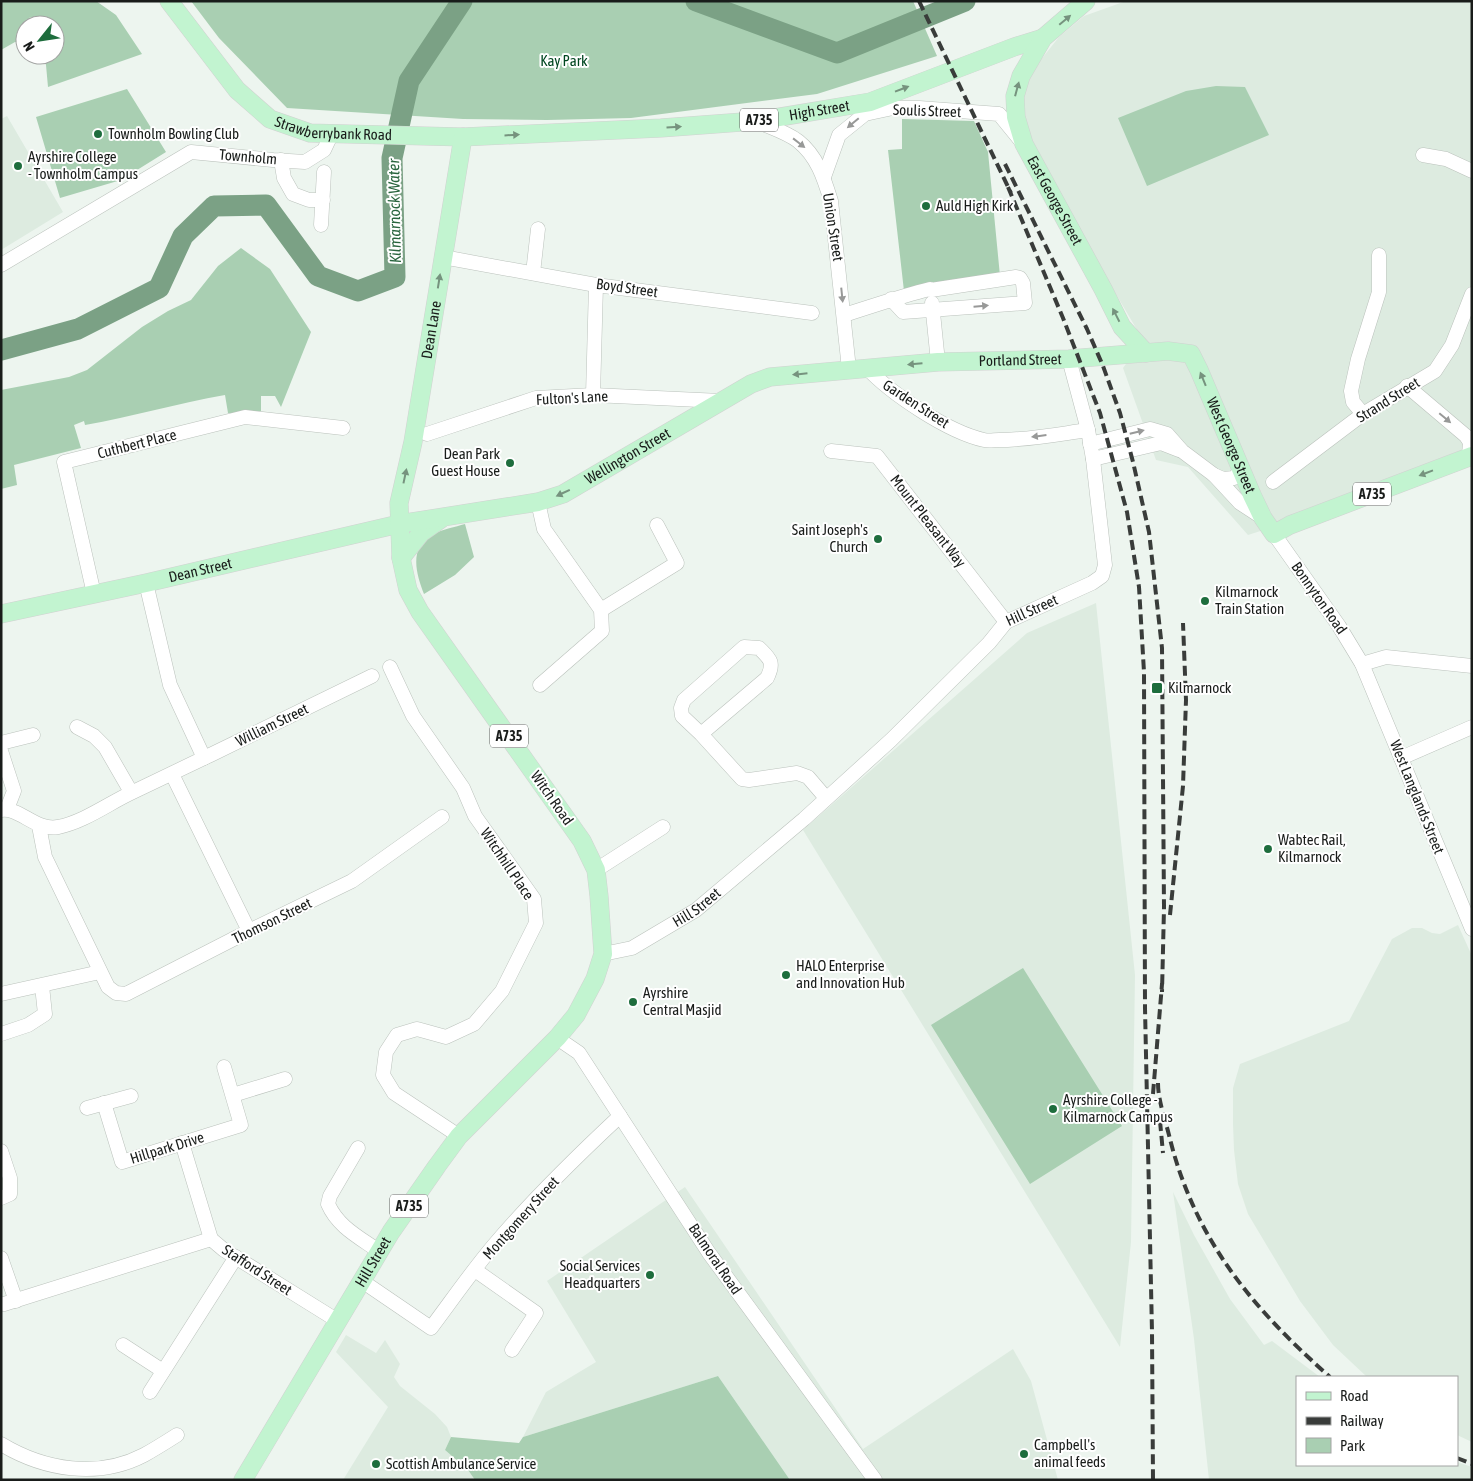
<svg xmlns="http://www.w3.org/2000/svg" width="1473" height="1481" viewBox="0 0 1473 1481" font-family="'Asap Condensed',sans-serif">
<rect width="100%" height="100%" fill="#edf5ef"/>
<path fill="#ddebe0" d="M1126,1H1472V463L1248,535L1188,467L1156,460L1123,368L1143,340L1090,250L1022,121L1023,82L1059,37L1084,16Z
M7,116L63,212L1,250V119Z
M1096,603L1135,975L1131,1242L1120,1347L803,830L1027,633Z
M1458,925L1472,956V1442L1457,1435V1377H1367L1333,1345L1300,1301L1248,1214L1238,1184L1234,1150L1233,1124V1088L1240,1064L1349,1021L1392,939L1412,928H1422L1432,933L1440,934Z
M685,1187L863,1449L1013,1349L1031,1381L1058,1480H790L718,1376L523,1437L546,1392L596,1362L547,1281Z
M1173,1192L1194,1235L1230,1299L1264,1345L1272,1341L1320,1377H1297V1465H1457V1462L1472,1467V1480H1209L1194,1339Z
M346,1335L376,1353L385,1340L400,1364L394,1377L400,1386L435,1414L447,1427L451,1437L445,1450L468,1470L475,1480H343L388,1407L336,1352Z"/>
<path fill="#a9cfb2" d="M1,1H96L116,15L142,54L48,87L46,65L42,55H55V25H25V42H15L1,50Z
M191,1H913L937,56L817,94L631,118L547,120L463,119L287,108L219,38Z
M1216,86L1245,87L1269,135L1147,186L1118,118L1186,91Z
M127,89L166,152L121,180L60,198L36,117Z
M902,119L974,121L988,152L1000,276L904,291L888,150L902,149Z
M241,248L270,269L311,332L281,407L275,396H261V411L255,414L228,413L225,395C178,403 132,417 85,425L84,421L74,425L81,448L14,465L17,485L1,489V390L69,377L87,370L142,327L168,311L191,300L218,266Z
M465,524L474,557L455,575L424,594C416,573 408,547 434,534C443,529 455,527 465,524Z
M1023,968L1122,1126L1030,1184L931,1025Z
M718,1376L790,1480H475L468,1470L445,1450L451,1437L519,1443L523,1437Z"/>
<g fill="none" stroke-linecap="round" stroke-linejoin="round">
<path stroke="#7ba185" stroke-width="21" d="M696,1L837,53L965,1
M1,350L78,329L159,288L183,236L214,206L266,205L318,276L358,291L395,277L392,158L409,81L462,1"/>
<g stroke="#bbc2bc" stroke-width="15">
<g id="minor">
<path d="M756,121C769,127 786,132 798,141C817,156 824,178 831,201L849,369"/>
<path d="M1423,155L1446,159L1472,171"/>
<path d="M281,160L284,178L293,194L309,200H323"/>
<path d="M824,177L839,135L865,114L893,108H919L999,114L1021,141"/>
<path d="M321,225L324,172"/>
<path d="M443,257L596,285L812,313"/>
<path d="M1,265L191,152L273,160L305,162L324,150L332,133"/>
<path d="M533,273L538,229"/>
<path d="M932,303L938,362"/>
<path d="M844,315C873,306 901,296 930,289L931,290L1016,277L1020,278L1023,283L1025,303L903,312L891,299"/>
<path d="M866,367C891,394 948,432 984,440C989,441 994,440 999,440C1029,440 1059,434 1088,430"/>
<path d="M1407,386L1466,436L1470,442L1469,457"/>
<path d="M593,395L596,285"/>
<path d="M1363,414L1353,402L1351,391L1358,359L1379,292V255"/>
<path d="M427,434L536,398L593,395L721,401"/>
<path d="M1090,444L1150,429L1167,434L1182,451L1214,475L1223,479L1234,478L1241,470"/>
<path d="M831,451L877,456L1006,622"/>
<path d="M1093,459L1161,443L1179,450"/>
<path d="M1214,475L1240,503L1263,518"/>
<path d="M1273,482L1363,414L1435,371L1452,345L1472,294"/>
<path d="M538,502L544,529L601,610L602,631L540,685"/>
<path d="M1274,534L1339,626L1362,664L1472,929"/>
<path d="M146,583L170,685L204,758"/>
<path d="M94,594L64,462L245,417L343,428"/>
<path d="M601,610L677,563L657,525"/>
<path d="M1362,664L1386,657L1472,666"/>
<path d="M390,667L413,716L463,788L475,816L534,899L536,923L502,991L474,1024L446,1037L417,1029L397,1035L386,1052L383,1075L394,1093L459,1136"/>
<path d="M77,727L94,736L105,747L131,792"/>
<path d="M701,734L767,678C775,662 770,659 759,648L744,647L684,700L681,708L682,716L701,734L742,779L749,780L797,773L808,777L826,798"/>
<path d="M1,743L33,735"/>
<path d="M1,751L14,791L7,809"/>
<path d="M1401,758L1472,727"/>
<path d="M172,774L249,931"/>
<path d="M1,810C20,807 35,831 58,827C84,822 109,803 133,792C213,754 293,715 372,676"/>
<path d="M39,826L45,857L108,987L116,993L126,994L249,931L352,881L442,817"/>
<path d="M596,870L663,827"/>
<path id="s1" d="M603,954L632,948L696,910L804,819L891,740L989,643L1006,622L1092,583L1102,576L1105,565L1093,459L1088,430L1069,359"/>
<path d="M1,994L100,972"/>
<path d="M1,1034L28,1025L45,1014L42,986"/>
<path d="M557,1038L579,1053L709,1253L875,1480"/>
<path d="M233,1095L285,1079"/>
<path d="M104,1103L122,1162L241,1125L224,1067"/>
<path d="M87,1108L131,1096"/>
<path d="M182,1143L211,1239L224,1250L338,1321"/>
<path d="M358,1148L330,1196L328,1204C338,1227 359,1237 380,1252"/>
<path d="M1,1151L10,1178V1194L1,1198"/>
<path d="M1,1258L16,1301"/>
<path d="M475,1270L536,1313L512,1350"/>
<path d="M362,1281L431,1328C452,1300 472,1271 494,1245C533,1199 576,1157 620,1116"/>
<path d="M4,1304L211,1239"/>
<path d="M123,1345L163,1371"/>
<path d="M150,1392L236,1257"/>
<path d="M1,1444C44,1470 98,1479 144,1455C155,1449 166,1442 177,1435"/>
</g>
</g>
<g stroke="#d1d2d1" stroke-width="19">
<g id="major">
<path id="s2" d="M169,1L237,90L270,119L310,133L463,137L661,128L756,121L870,102L1014,47L1043,38"/>
<path id="s3" d="M1086,1L1043,38L1021,76L1015,96L1016,117L1024,144L1103,289L1122,327L1146,353"/>
<path d="M401,558L421,533L441,519"/>
<path id="s4" d="M1,614L146,583L399,524L538,502L563,494L751,384L770,377L938,362L1069,359L1168,351L1191,354L1199,370L1252,495L1263,518L1274,534L1290,525L1472,456"/>
<path id="s5" d="M243,1480L391,1232L437,1166L459,1136L557,1038L576,1015L595,979L603,954L599,896L596,870L582,841L420,612L408,590L401,558L399,503L413,442L463,137"/>
</g>
</g>
<use href="#minor" stroke="#fff" stroke-width="14"/>
<use href="#major" stroke="#c2f4d0" stroke-width="18"/>
<path stroke="#393c3a" stroke-width="4" stroke-dasharray="10 5" stroke-linecap="butt" d="M919,1L1011,193
M1005,164L1087,329L1103,366L1120,413L1133,462L1149,532L1162,648L1164,908L1162,992
M1008,187L1063,318L1100,413L1127,512L1139,587L1144,672L1145,1008L1152,1332L1153,1480
M1170,915L1183,786L1186,700L1183,623
M1158,1083C1158,1100 1165,1119 1169,1135C1194,1239 1252,1308 1330,1377
M1153,1094L1162,984
M1160,1121L1163,1153
M1457,1458L1472,1464"/>
</g>
<defs><path id="oneway-solid" d="M-6-.8H1V-3.2L6.5 0L1 3.2V.8H-6Z" transform="scale(1.25)"/></defs>
<g fill="#76937e">
<use href="#oneway-solid" transform="translate(1065 20) rotate(-40)"/>
<use href="#oneway-solid" transform="translate(902 89) rotate(-21)"/>
<use href="#oneway-solid" transform="translate(1017 89) rotate(-75)"/>
<use href="#oneway-solid" transform="translate(674 127) rotate(-4)"/>
<use href="#oneway-solid" transform="translate(512 135) rotate(-3)"/>
<use href="#oneway-solid" transform="translate(439 281) rotate(-81)"/>
<use href="#oneway-solid" transform="translate(1116 315) rotate(-117)"/>
<use href="#oneway-solid" transform="translate(915 364) rotate(175)"/>
<use href="#oneway-solid" transform="translate(800 374) rotate(174)"/>
<use href="#oneway-solid" transform="translate(1203 379) rotate(-112)"/>
<use href="#oneway-solid" transform="translate(1426 473) rotate(159)"/>
<use href="#oneway-solid" transform="translate(405 476) rotate(-78)"/>
<use href="#oneway-solid" transform="translate(563 493) rotate(155)"/>
</g>
<g fill="#989998">
<use href="#oneway-solid" transform="translate(853 123) rotate(140)"/>
<use href="#oneway-solid" transform="translate(799 143) rotate(38)"/>
<use href="#oneway-solid" transform="translate(842 295) rotate(84)"/>
<use href="#oneway-solid" transform="translate(981 306) rotate(-5)"/>
<use href="#oneway-solid" transform="translate(1445 418) rotate(40)"/>
<use href="#oneway-solid" transform="translate(1137 432) rotate(-14)"/>
<use href="#oneway-solid" transform="translate(1039 436) rotate(173)"/>
</g>
<g fill="#1e6d3d" stroke="#fff" stroke-width="2">
<circle cx="98" cy="134" r="5"/>
<circle cx="18" cy="166" r="5"/>
<circle cx="926" cy="206" r="5"/>
<circle cx="510" cy="463" r="5"/>
<circle cx="878" cy="539" r="5"/>
<circle cx="1205" cy="601" r="5"/>
<rect x="1151" y="682" width="12" height="12" rx="2.5"/>
<circle cx="1268" cy="849" r="5"/>
<circle cx="786" cy="975" r="5"/>
<circle cx="633" cy="1002" r="5"/>
<circle cx="1053" cy="1109" r="5"/>
<circle cx="650" cy="1275" r="5"/>
<circle cx="1024" cy="1454" r="5"/>
<circle cx="376" cy="1464" r="5"/>
</g>
<g text-anchor="middle" stroke-width="4" stroke-linejoin="round" paint-order="stroke">
<g fill="#fff" stroke="#5e605f" stroke-width="1">
<rect x="740" y="108.5" width="38" height="23" rx="4"/>
<rect x="1353" y="482.5" width="38" height="23" rx="4"/>
<rect x="490" y="724.5" width="38" height="23" rx="4"/>
<rect x="390" y="1194.5" width="38" height="23" rx="4"/>
</g>
<g font-size="14" font-weight="bold" fill="#191c1a">
<text x="759" y="125">A735</text>
<text x="1372" y="499">A735</text>
<text x="509" y="741">A735</text>
<text x="409" y="1211">A735</text>
</g>
<g font-size="15" fill="#004620" stroke="#fff">
<text x="564" y="66">Kay Park</text>
</g>
<g font-size="15" fill="#191c1a" stroke="#fff">
<text dy="5" stroke="none"><textPath href="#s2" startOffset="709">High Street</textPath></text>
<text transform="translate(927 111) rotate(2)" y="5">Soulis Street</text>
<text dy="5" stroke="none"><textPath href="#s2" startOffset="221">Strawberrybank Road</textPath></text>
<text transform="translate(248 157) rotate(5)" y="5">Townholm</text>
<text dy="5" stroke="none"><textPath href="#s3" startOffset="235">East George Street</textPath></text>
<text transform="translate(833 227) rotate(81)" y="5">Union Street</text>
<text transform="translate(627 288) rotate(8)" y="5">Boyd Street</text>
<text dy="5" stroke="none"><textPath href="#s5" startOffset="1328">Dean Lane</textPath></text>
<text dy="5" stroke="none"><textPath href="#s4" startOffset="1064">Portland Street</textPath></text>
<text transform="translate(572 398) rotate(-3)" y="5">Fulton's Lane</text>
<text transform="translate(1388 400) rotate(-32)" y="5">Strand Street</text>
<text transform="translate(916 404) rotate(33)" y="5">Garden Street</text>
<text transform="translate(137 444) rotate(-14)" y="5">Cuthbert Place</text>
<text dy="5" stroke="none"><textPath href="#s4" startOffset="1335">West George Street</textPath></text>
<text dy="5" stroke="none"><textPath href="#s4" startOffset="650">Wellington Street</textPath></text>
<text transform="translate(928 521) rotate(52)" y="5">Mount Pleasant Way</text>
<text dy="5" stroke="none"><textPath href="#s4" startOffset="204">Dean Street</textPath></text>
<text transform="translate(1319 598) rotate(55)" y="5">Bonnyton Road</text>
<text dy="5" stroke="none"><textPath href="#s1" startOffset="556">Hill Street</textPath></text>
<text transform="translate(272 725) rotate(-26)" y="5">William Street</text>
<text transform="translate(1417 797) rotate(68)" y="5">West Langlands Street</text>
<text transform="translate(552 798) rotate(55)" y="5">Witch Road</text>
<text transform="translate(507 864) rotate(56)" y="5">Witchhill Place</text>
<text dy="5" stroke="none"><textPath href="#s1" startOffset="106">Hill Street</textPath></text>
<text transform="translate(272 921) rotate(-26)" y="5">Thomson Street</text>
<text transform="translate(167 1148) rotate(-17)" y="5">Hillpark Drive</text>
<text transform="translate(521 1218) rotate(-48)" y="5">Montgomery Street</text>
<text transform="translate(715 1259) rotate(56)" y="5">Balmoral Road</text>
<text dy="5" stroke="none"><textPath href="#s5" startOffset="254">Hill Street</textPath></text>
<text transform="translate(257 1270) rotate(33)" y="5">Stafford Street</text>
</g>
<g font-size="15" fill="#191c1a" stroke="#fff" text-anchor="start">
<text x="108" y="139">Townholm Bowling Club</text>
<text x="28" y="162">Ayrshire College<tspan x="28" dy="17">- Townholm Campus</tspan></text>
<text x="936" y="211">Auld High Kirk</text>
<text x="500" y="459" text-anchor="end">Dean Park<tspan x="500" dy="17">Guest House</tspan></text>
<text x="868" y="535" text-anchor="end">Saint Joseph's<tspan x="868" dy="17">Church</tspan></text>
<text x="1215" y="597">Kilmarnock<tspan x="1215" dy="17">Train Station</tspan></text>
<text x="1168" y="693">Kilmarnock</text>
<text x="1278" y="845">Wabtec Rail,<tspan x="1278" dy="17">Kilmarnock</tspan></text>
<text x="796" y="971">HALO Enterprise<tspan x="796" dy="17">and Innovation Hub</tspan></text>
<text x="643" y="998">Ayrshire<tspan x="643" dy="17">Central Masjid</tspan></text>
<text x="1063" y="1105">Ayrshire College -<tspan x="1063" dy="17">Kilmarnock Campus</tspan></text>
<text x="640" y="1271" text-anchor="end">Social Services<tspan x="640" dy="17">Headquarters</tspan></text>
<text x="1034" y="1450">Campbell's<tspan x="1034" dy="17">animal feeds</tspan></text>
<text x="386" y="1469">Scottish Ambulance Service</text>
</g>
<g font-size="16" font-style="italic" fill="#29653e" stroke="#fff">
<text transform="translate(394 211) rotate(-91)" y="6">Kilmarnock Water</text>
</g>
</g>
<rect width="1473" height="1481" fill="none" stroke="#191c1a" stroke-width="5"/>
<rect x="1296" y="1376" width="162" height="90" fill="#ffffff" stroke="#a3a4a3"/>
<rect x="1306" y="1392" width="25" height="8" fill="#c2f4d0" stroke="#a3a4a3"/>
<text x="1340" y="1401" font-size="15" fill="#191c1a">Road</text>
<rect x="1306" y="1417" width="25" height="8" fill="#393c3a" stroke="#a3a4a3"/>
<text x="1340" y="1426" font-size="15" fill="#191c1a">Railway</text>
<rect x="1306" y="1438" width="25" height="15" fill="#a9cfb2" stroke="#a3a4a3"/>
<text x="1340" y="1451" font-size="15" fill="#191c1a">Park</text>
<g transform="translate(40 40) rotate(240)"><circle r="24" fill="#ffffff" stroke="#a3a4a3"/>
<path d="M0-4L9 19L0 12L-9 19Z" fill="#1e6d3d"/>
<text y="-8" font-size="14" font-weight="bold" text-anchor="middle" fill="#191c1a">N</text>
</g>
</svg>
